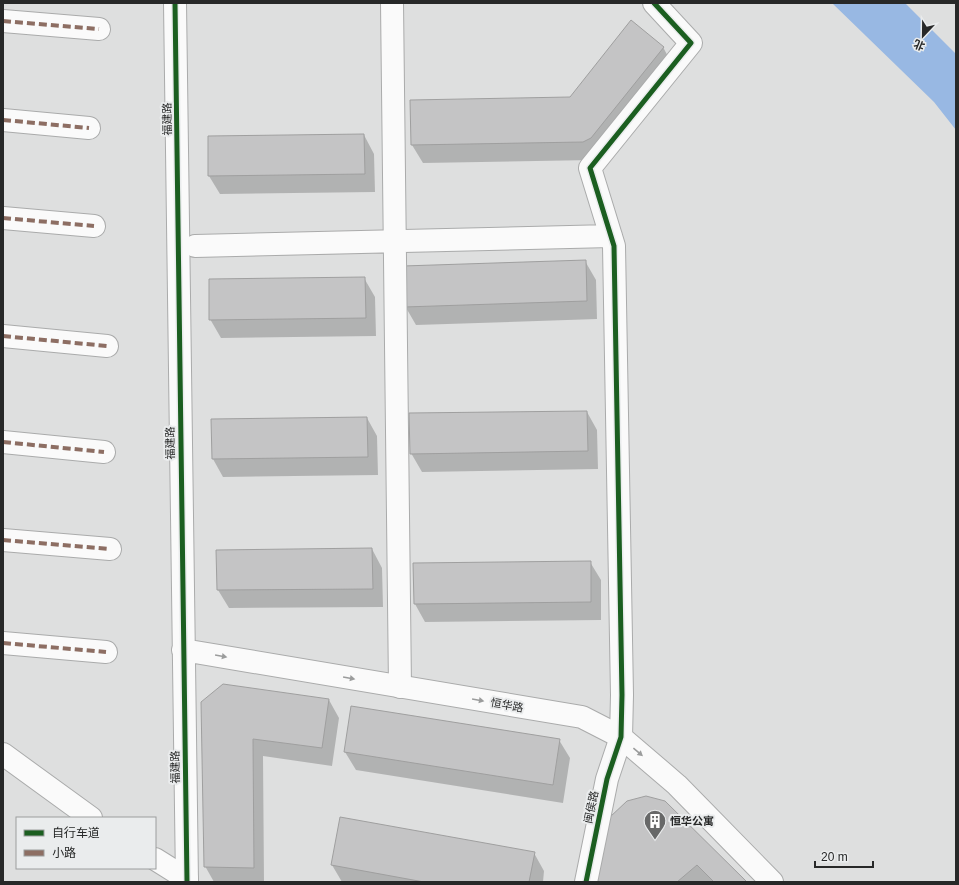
<svg xmlns="http://www.w3.org/2000/svg" width="959" height="885" viewBox="0 0 959 885" font-family="Helvetica,'Noto Sans SC',sans-serif">
<rect width="100%" height="100%" fill="#dedfdf"/>
<path fill="#98b8e3" d="M832,3H905L956,54V130L934,102Z"/>
<path fill="#0003" d="M663,47L673,66L593,160L423,163L412,145L571,98Z
M364,135L374,154L375,192L220,194L209,176V137Z
M585,261L596,280L597,319L416,325L405,306Z
M364,278L375,297L376,336L221,338L210,319Z
M587,412L597,430L598,469L422,472L411,453Z
M367,418L377,436L378,475L223,477L213,459Z
M372,549L382,568L383,607L229,608L218,590L217,551Z
M590,562L601,580V620L425,622L415,604Z
M329,700L339,718L332,766L263,756L264,882H214L205,866L202,702Z
M559,740L570,758L563,803L356,770L345,752Z
M611,817L746,882H594Z
M534,853L544,871L543,882H342L332,865Z"/>
<path fill="#c4c4c5" stroke="#9f9f9f" d="M631,20L664,47L591,138L583,142L411,145L410,100L570,97Z
M364,134L365,174L208,176V136Z
M586,260L587,301L404,307L403,266Z
M365,277L366,318L209,320V279Z
M587,411L588,451L410,454L409,413Z
M367,417L368,457L212,459L211,419Z
M372,548L373,589L217,590L216,550Z
M591,561V602L414,604L413,563Z
M223,684L329,699L322,748L253,739L254,868L204,867L201,702Z
M351,706L560,739L553,785L344,752Z
M646,796L665,801L747,882H714L697,865L677,882H593L610,817L627,801Z
M340,817L535,852L529,882H424L331,865Z"/>
<g fill="none" stroke-linecap="round" stroke-linejoin="round">
<g stroke="#aaabab" stroke-width="24">
<path id="minor" d="M392,3L400,687
M3,21L99,29
M3,120L89,128
M3,218L94,226
M195,246L611,236
M3,336L107,346
M3,442L104,452
M3,540L110,549
M3,643L106,652
M3,754L91,818
M155,859L187,879
M586,882L607,779L621,737L622,695L614,246L590,168L691,43L654,3"/>
</g>
<g stroke="#aaabab" stroke-width="24">
<path id="tertiary" d="M175,3L187,882
M183,650L582,717L621,737L677,785L772,882"/>
</g>
<use href="#minor" stroke="#fafafa" stroke-width="22"/>
<use href="#tertiary" stroke="#fafafa" stroke-width="22"/>
<path stroke="#8d6e63" stroke-width="4" stroke-dasharray="8 4" stroke-linecap="butt" d="M3,21L99,29
M3,120L89,128
M3,218L94,226
M3,336L107,346
M3,442L104,452
M3,540L110,549
M3,643L106,652"/>
<g stroke="#eaeced" stroke-width="8">
<path id="cycleway" d="M175,3L187,882
M586,882L607,779L621,737L622,695L614,246L590,168L691,43L654,3"/>
</g>
<use href="#cycleway" stroke="#1b5e20" stroke-width="5"/>
</g>
<defs><path id="oneway-solid" d="M-6-.8H1V-3.2L6.5 0L1 3.2V.8H-6Z"/></defs>
<g fill="#9b9c9c">
<use href="#oneway-solid" transform="translate(221 656) rotate(10)"/>
<use href="#oneway-solid" transform="translate(349 678) rotate(10)"/>
<use href="#oneway-solid" transform="translate(478 700) rotate(10)"/>
<use href="#oneway-solid" transform="translate(638 752) rotate(40)"/>
</g>
<defs>
<g id="building-pin" transform="scale(1.15)"><path d="M0 17L-7.5 6A9.5 9.5 0 1 1 7.5 6Z" fill="#676868" stroke="#eaeced"/><path d="M-4-6H4V6H1V3H-1V6H-4ZM-2.5-4.3h1.7v1.8h-1.7ZM.8-4.3h1.7v1.8H.8ZM-2.5-1h1.7V.8h-1.7ZM.8-1h1.7V.8H.8Z" fill="#fff"/></g>
</defs>
<g fill-rule="evenodd">
<use href="#building-pin" x="655" y="821"/>
</g>
<g text-anchor="middle" stroke-width="4" stroke-linejoin="round" paint-order="stroke">
<g font-size="11" fill="#272828" stroke="#eaeced">
<text transform="translate(167 119) rotate(-91)" y="4">福建路</text>
<text transform="translate(170 443) rotate(-91)" y="4">福建路</text>
<text transform="translate(507 705) rotate(10)" y="4">恒华路</text>
<text transform="translate(175 767) rotate(-91)" y="4">福建路</text>
<text transform="translate(591 807) rotate(-78)" y="4">闽侯路</text>
</g>
<g font-size="11" font-weight="bold" fill="#272828" stroke="#eaeced" text-anchor="start">
<text x="670" y="825">恒华公寓</text>
</g>
</g>
<rect width="959" height="885" fill="none" stroke="#272828" stroke-width="8"/>
<rect x="16" y="817" width="140" height="52" fill="#eaeced" stroke="#9c9e9e"/>
<rect x="24" y="830" width="20" height="6" fill="#1b5e20" stroke="#9c9e9e"/>
<text x="52" y="837" font-size="12" fill="#272828">自行车道</text>
<rect x="24" y="850" width="20" height="6" fill="#8d6e63" stroke="#9c9e9e"/>
<text x="52" y="857" font-size="12" fill="#272828">小路</text>
<g transform="translate(923 36) rotate(202)" stroke="#eaeced" stroke-width="3" paint-order="stroke">
<path d="M0-3L7 15L0 10L-7 15Z" fill="#272828"/>
<text y="-6" font-size="11" font-weight="bold" text-anchor="middle" fill="#272828">北</text>
</g>
<path d="M815 861v6h58v-6" fill="none" stroke="#272828" stroke-width="2"/>
<text x="821" y="861" font-size="12" fill="#272828" stroke="#eaeced" stroke-width="3" paint-order="stroke">20 m</text>
</svg>
